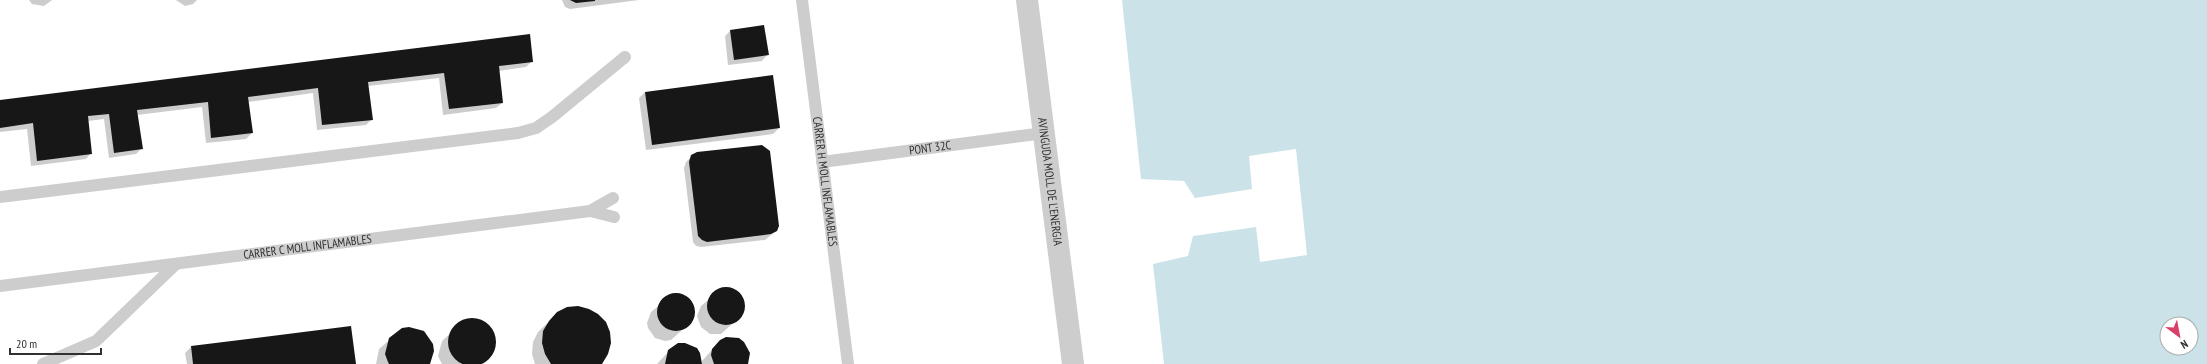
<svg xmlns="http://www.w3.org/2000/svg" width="2207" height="364" viewBox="0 0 2207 364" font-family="'PT Sans Narrow',sans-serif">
<rect width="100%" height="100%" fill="#fff"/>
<path fill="#cae2e8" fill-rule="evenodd" d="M1122,0H2207V364H1164L1153,264L1188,256L1193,236L1256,227L1260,262L1307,255L1296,149L1249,156L1252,189L1195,198L1184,181L1141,179ZM2167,324H2191V348H2167Z"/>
<path fill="#0003" d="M29,0H52L44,6L32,4Z
M176,0H197L193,4L185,6Z
M562,0H639L570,9L565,7Z
M730,31L767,55L762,61L728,65L725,36Z
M532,61L526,67L498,71L502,103L496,108L443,115L439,78L368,86L372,119L366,125L317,130L313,93L248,102L252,133L246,139L206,143L202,107L137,115L142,148L136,154L109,158L104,119L88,121L91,153L86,159L31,166L27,129L0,132V101Z
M645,92L779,128L773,134L646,150L639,98Z
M762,146L769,151L776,231L765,240L701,247L696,246L693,242L684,168L686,162L692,156Z
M722,288H728L739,292L744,304L741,316L721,334H710L701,327L697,316L701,306Z
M672,295L684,296L689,299L694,310L691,322L671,340L665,341L655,338L648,328L647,323L651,312Z
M558,313L601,364H535L532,354L533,342L538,332Z
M464,321H479L486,324L494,335V350L483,364H442L438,356L442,341Z
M402,329H416L423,332L428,364H376L379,349Z
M738,339L747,348L748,360L746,364H702V361L720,341Z
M191,347L355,364H187L185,353Z
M696,349L701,360L700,364H657L669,351Z"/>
<path fill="#171717" d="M570,0H595V1L576,3Z
M764,25L769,55L734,60L730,30Z
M530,34L533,62L499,66L503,103L449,109L444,73L368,82L373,120L322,125L318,88L248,97L253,133L211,138L208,102L137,110L143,149L114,153L109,114L88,116L92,154L37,161L33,123L0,128V100Z
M773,75L780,128L652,145L645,92Z
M762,145L770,151L779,226L777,231L771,234L707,242L702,240L698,236L689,162L691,155L697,152Z
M707 306a19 19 0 1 1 38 0a19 19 0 1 1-38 0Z
M657 312a19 19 0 1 1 38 0a19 19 0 1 1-38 0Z
M578,306L589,309L598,314L606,322L610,332L611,343L608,354L602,364H551L545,354L542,343L543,331L549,321L557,312L567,307Z
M448 342a24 24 0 1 1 48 0a24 24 0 1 1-48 0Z
M351,326L356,364H193L191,346Z
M409,327L424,331L433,344L434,351L430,364H389L388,362L385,354L389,338L402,328Z
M726,337L739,338L744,342L750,353L748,364H714L711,355L712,349L720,340Z
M678,343H685L697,348L700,353L702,364H665L668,350Z"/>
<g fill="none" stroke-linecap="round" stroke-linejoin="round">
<g stroke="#cdcdcd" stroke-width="12">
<path id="s1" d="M802,0L848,364"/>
<path id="s2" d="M822,162L1044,133"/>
<path d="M0,197L518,133L536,128L552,117L625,57"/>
<path d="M590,211L614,217"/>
<path id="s3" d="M0,286L590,211L613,198"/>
<path d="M43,364L96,341L176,264"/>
</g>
<path stroke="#cdcdcd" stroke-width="22" id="s4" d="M1027,0L1073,364"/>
</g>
<g text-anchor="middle" stroke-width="4" stroke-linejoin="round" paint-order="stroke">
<g font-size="12" fill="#303030" stroke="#fff">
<text dy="4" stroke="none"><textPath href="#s2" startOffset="109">PONT 32C</textPath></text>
<text dy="4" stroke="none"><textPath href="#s1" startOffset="183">CARRER H MOLL INFLAMABLES</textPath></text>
<text dy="4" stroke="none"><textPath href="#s4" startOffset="183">AVINGUDA MOLL DE L'ENERGIA</textPath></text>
<text dy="4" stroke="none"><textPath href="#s3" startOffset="310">CARRER C MOLL INFLAMABLES</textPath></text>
</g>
</g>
<g transform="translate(2179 336) rotate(148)"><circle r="19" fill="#ffffff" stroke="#acacac"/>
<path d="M0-3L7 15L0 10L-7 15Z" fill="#d93f68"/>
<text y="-6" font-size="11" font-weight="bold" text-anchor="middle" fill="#303030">N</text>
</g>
<path d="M10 348v6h91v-6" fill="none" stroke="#303030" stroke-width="2"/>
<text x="16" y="348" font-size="12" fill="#303030" stroke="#ffffff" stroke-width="3" paint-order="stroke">20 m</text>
</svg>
